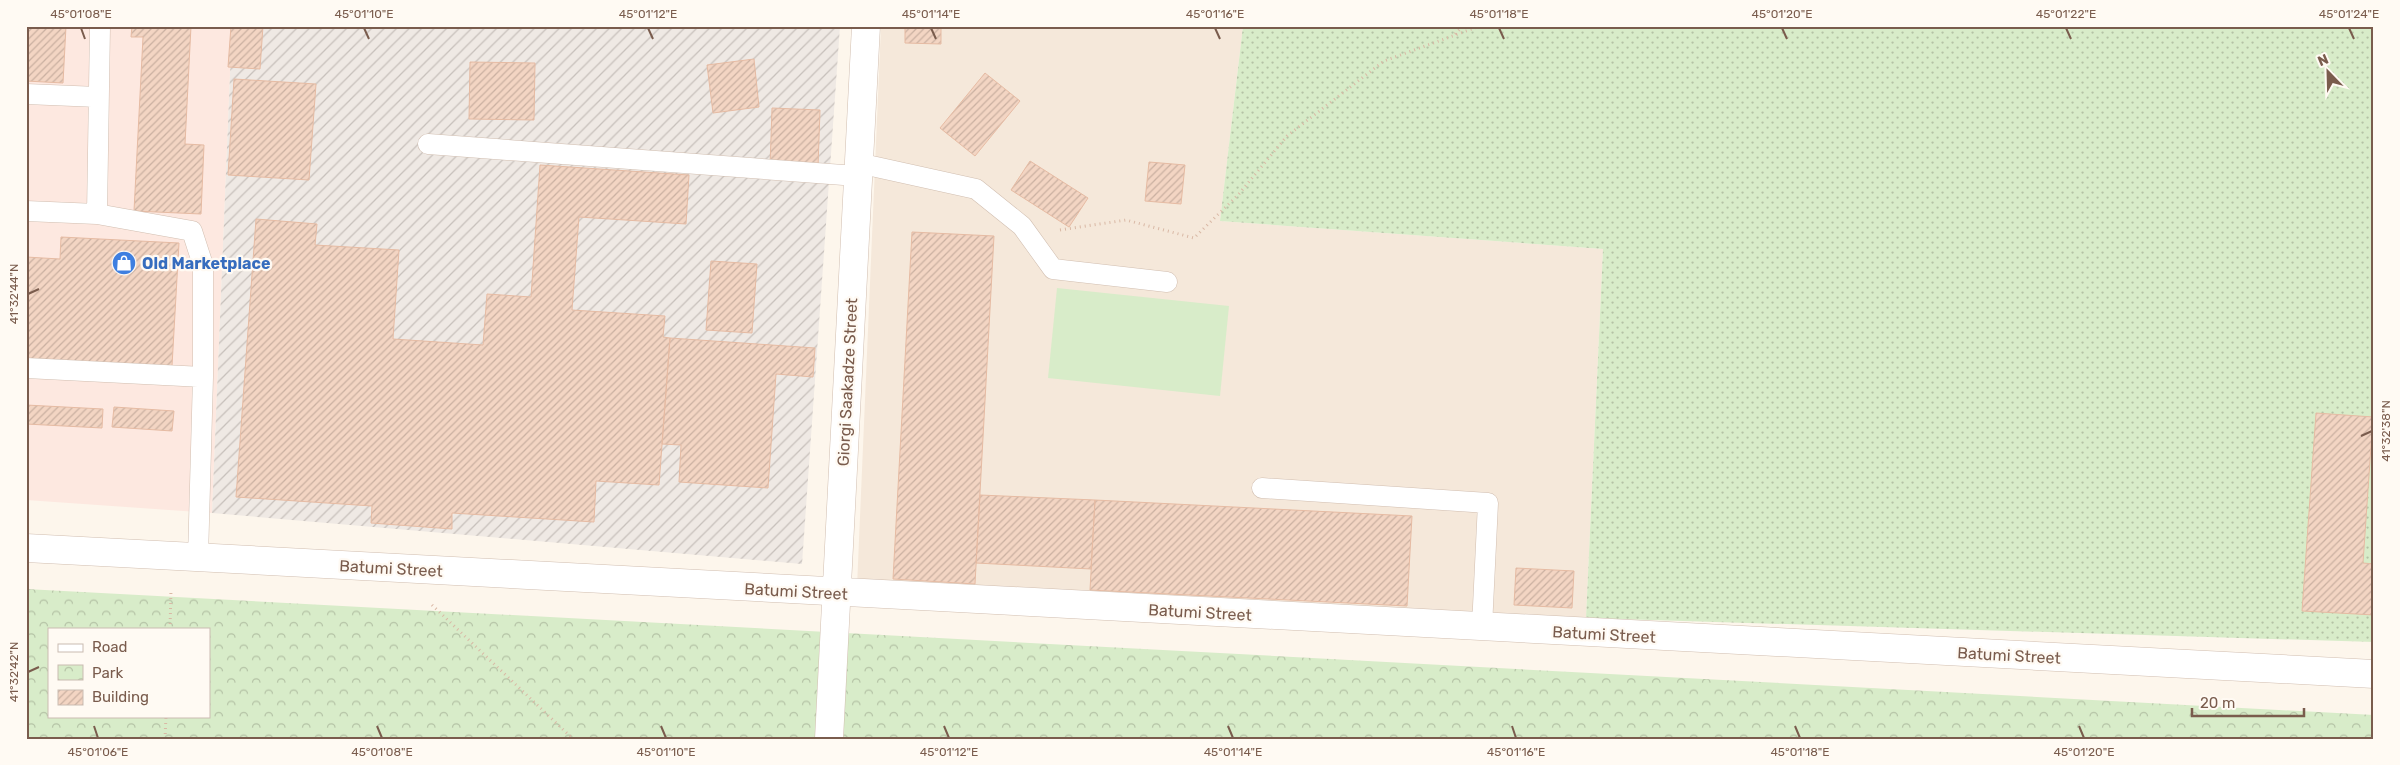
<svg xmlns="http://www.w3.org/2000/svg" width="2400" height="765" viewBox="0 0 2400 765" font-family="Rubik,sans-serif">
<defs>
<pattern id="industrial-furrows" width="10" height="10" patternUnits="userSpaceOnUse" patternTransform="scale(1.25)"><rect width="10" height="10" fill="#efe9e4"/><path d="M-1 1l2-2M0 10L10 0M9 11l2-2" fill="none" stroke="#c7c0bb"/></pattern>
<pattern id="grass-dots" width="8" height="8" patternUnits="userSpaceOnUse" patternTransform="scale(1.25)"><rect width="8" height="8" fill="#d8ecc9"/><path d="M2 2h.1M6 6h.1" fill="none" stroke="#b4c2a5" stroke-width="1.8" stroke-linecap="round"/></pattern>
<pattern id="park-crowns" width="20" height="18" patternUnits="userSpaceOnUse" patternTransform="scale(1.25)"><rect width="20" height="18" fill="#d8ecc9"/><path d="M2 6a3 3 0 1 1 6 0M12 15a3 3 0 1 1 6 0" fill="none" stroke="#b4c2a5"/></pattern>
<pattern id="building-hatch" width="6" height="6" patternUnits="userSpaceOnUse" patternTransform="scale(1.25)"><rect width="6" height="6" fill="#f3d5c3"/><path d="M-1 1l2-2M0 6l6-6M5 7l2-2" fill="none" stroke="#cab0a1"/></pattern>
</defs>
<rect width="100%" height="100%" fill="#fdf6ec"/>
<path fill="#f5e8da" d="M881,26H1243L1220,221L1603,249L1586,618L857,587Z"/>
<path fill="#fde8e0" d="M26,26H232L212,513L26,500Z"/>
<path fill="url(#industrial-furrows)" d="M232,26H840L802,564L212,513Z"/>
<path fill="url(#grass-dots)" d="M1243,26H2374V642L1586,618L1603,249L1220,221Z"/>
<path fill="url(#park-crowns)" fill-rule="evenodd" d="M26,589L2374,715V739H26ZM49,629H209V716H49Z"/>
<path fill="#d8ecc9" d="M1057,288L1229,306L1220,396L1048,378Z"/>
<path fill="url(#building-hatch)" stroke="#e6bba3" d="M26,26H66L63,83L26,81Z
M132,26H191L185,144L204,145L201,214L134,211L143,37H131Z
M231,26H263L260,69L228,67Z
M905,26H941V44L905,43Z
M754,59L759,107L713,113L707,65Z
M470,62L535,63L534,120L469,119Z
M985,73L1020,101L975,156L940,128Z
M234,79L316,84L309,180L228,175Z
M772,108L820,110L818,167L770,166Z
M1030,161L1088,198L1069,227L1011,190Z
M1149,162L1185,165L1181,204L1145,201Z
M540,165L689,175L686,224L579,217L572,310L665,316L663,337L670,338L659,485L596,481L594,522L452,513V529L371,523L372,506L236,497L256,219L317,224L315,245L399,250L393,339L483,345L487,294L531,297Z
M912,232L994,236L975,584L893,579Z
M61,237L179,243L172,366L26,359V257L60,259Z
M711,261L757,264L752,333L706,330Z
M670,338L815,348L813,377L776,374L768,488L679,482L681,445L662,444Z
M26,405L103,409L102,428L26,424Z
M114,407L174,411L172,431L112,427Z
M2316,413L2373,417L2363,563L2374,564V615L2302,611Z
M980,495L1095,500L1091,569L976,563Z
M1095,500L1412,516L1407,606L1090,590Z
M1516,568L1574,571L1572,608L1514,605Z"/>
<g fill="none" stroke-linecap="round" stroke-linejoin="round">
<g stroke="#d1beb0" stroke-width="21">
<path id="lane" d="M26,94L98,97
M428,144L857,176
M858,163L976,189L1022,226L1053,269L1167,282
M26,211L97,214L192,231L203,265V377L198,558
M97,214L100,26
M26,368L203,377
M1262,488L1488,503L1482,627"/>
</g>
<g stroke="#d1beb0" stroke-width="29">
<path id="street" d="M26,548L2374,674
M829,739L866,26"/>
</g>
<path stroke="#d9b8a5" stroke-width="3" stroke-dasharray="1 4" stroke-linecap="butt" d="M1455,34L1463,26
M1060,230L1126,220L1194,238L1238,195L1287,136L1384,61L1480,26
M432,605L573,739
M170,629L171,590
M165,739L166,716"/>
<use href="#lane" stroke="#fff" stroke-width="20"/>
<use href="#street" stroke="#fff" stroke-width="28"/>
</g>
<path fill="none" stroke="#7a5c4d" stroke-width="2" d="M81,28L85,39M364,28L369,39M648,28L653,39M931,28L936,39M1215,28L1220,39M1499,28L1504,39M1782,28L1787,39M2066,28L2071,39M2349,28L2354,39M28,294L39,289M2361,436L2372,431M28,672L39,667M94,726L98,738M377,726L382,738M661,726L666,738M944,726L949,738M1228,726L1233,738M1512,726L1516,738M1795,726L1800,738M2079,726L2084,738"/>
<defs>
<g id="shop-disc" transform="scale(1.25)"><circle r="9.5" fill="#3f7fe0" stroke="#fffaf3"/><path d="M-5-2.5h2.3a2.7 3.5 0 0 1 5.4 0H5L5.5 6h-11ZM-1.5-2.5h3a1.5 2.3 0 0 0-3 0Z" fill="#fff"/></g>
</defs>
<g fill-rule="evenodd">
<use href="#shop-disc" x="124" y="263"/>
</g>
<g text-anchor="middle" stroke-width="4.5" stroke-linejoin="round" paint-order="stroke">
<g font-size="16" font-weight="bold" fill="#366cbe" stroke="#fffaf3" text-anchor="start">
<text x="142" y="269">Old Marketplace</text>
</g>
<g font-size="16" fill="#7a5c4d" stroke="#fffaf3">
<text transform="translate(847 382) rotate(-87)" y="6">Giorgi Saakadze Street</text>
<text transform="translate(391 568) rotate(3)" y="6">Batumi Street</text>
<text transform="translate(796 591) rotate(3)" y="6">Batumi Street</text>
<text transform="translate(1200 612) rotate(3)" y="6">Batumi Street</text>
<text transform="translate(1604 634) rotate(3)" y="6">Batumi Street</text>
<text transform="translate(2009 655) rotate(3)" y="6">Batumi Street</text>
</g>
</g>
<rect width="2400" height="765" fill="none" stroke="#fffaf3" stroke-width="55"/>
<rect x="48" y="628" width="162" height="90" fill="#fffaf3" stroke="#cabbb1"/>
<rect x="58" y="644" width="25" height="8" fill="#ffffff" stroke="#cabbb1"/>
<text x="92" y="652" font-size="15" fill="#7a5c4d">Road</text>
<rect x="58" y="665" width="25" height="15" fill="url(#park-crowns)" stroke="#cabbb1"/>
<text x="92" y="678" font-size="15" fill="#7a5c4d">Park</text>
<rect x="58" y="690" width="25" height="15" fill="url(#building-hatch)" stroke="#cabbb1"/>
<text x="92" y="702" font-size="15" fill="#7a5c4d">Building</text>
<g transform="translate(2328 72) rotate(337)" stroke="#fffaf3" stroke-width="4" paint-order="stroke">
<path d="M0-4L9 19L0 12L-9 19Z" fill="#7a5c4d"/>
<text y="-8" font-size="14" font-weight="bold" text-anchor="middle" fill="#7a5c4d">N</text>
</g>
<path d="M2192 708v8h112v-8" fill="none" stroke="#7a5c4d" stroke-width="2.5"/>
<text x="2200" y="708" font-size="15" fill="#7a5c4d" stroke="#fffaf3" stroke-width="4" paint-order="stroke">20 m</text>
<rect x="28" y="28" width="2344" height="710" fill="none" stroke="#7a5c4d" stroke-width="2"/>
<g font-size="12" text-anchor="middle" fill="#7a5c4d">
<text x="81" y="18">45°01'08"E</text>
<text x="364" y="18">45°01'10"E</text>
<text x="648" y="18">45°01'12"E</text>
<text x="931" y="18">45°01'14"E</text>
<text x="1215" y="18">45°01'16"E</text>
<text x="1499" y="18">45°01'18"E</text>
<text x="1782" y="18">45°01'20"E</text>
<text x="2066" y="18">45°01'22"E</text>
<text x="2349" y="18">45°01'24"E</text>
<text transform="translate(14 294) rotate(-90)" y="4">41°32'44"N</text>
<text transform="translate(2386 431) rotate(-90)" y="4">41°32'38"N</text>
<text transform="translate(14 672) rotate(-90)" y="4">41°32'42"N</text>
<text x="98" y="756">45°01'06"E</text>
<text x="382" y="756">45°01'08"E</text>
<text x="666" y="756">45°01'10"E</text>
<text x="949" y="756">45°01'12"E</text>
<text x="1233" y="756">45°01'14"E</text>
<text x="1516" y="756">45°01'16"E</text>
<text x="1800" y="756">45°01'18"E</text>
<text x="2084" y="756">45°01'20"E</text>
</g>
</svg>
